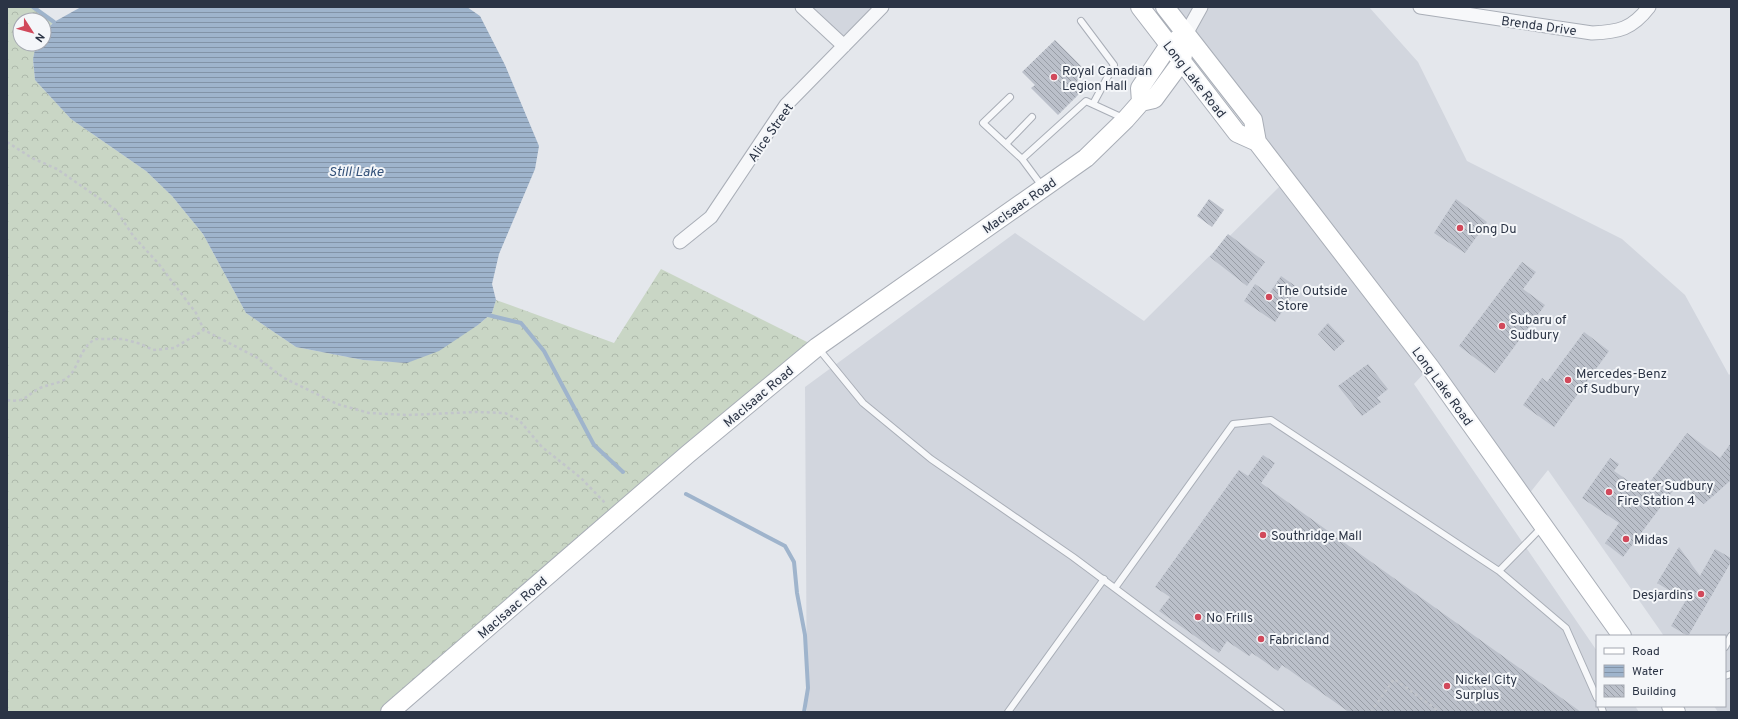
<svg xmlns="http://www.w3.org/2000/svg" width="1738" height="719" viewBox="0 0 1738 719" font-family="Overpass,sans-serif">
<defs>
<pattern id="forest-crowns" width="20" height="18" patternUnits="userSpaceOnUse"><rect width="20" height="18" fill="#c9d6c5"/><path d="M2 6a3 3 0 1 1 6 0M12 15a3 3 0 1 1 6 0" fill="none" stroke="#adb8ab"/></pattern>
<pattern id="water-rules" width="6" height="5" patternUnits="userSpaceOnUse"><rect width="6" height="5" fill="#9fb4cc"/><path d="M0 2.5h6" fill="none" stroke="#8293a7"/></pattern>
<pattern id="building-back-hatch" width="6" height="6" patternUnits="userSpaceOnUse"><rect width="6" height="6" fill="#bbc0ca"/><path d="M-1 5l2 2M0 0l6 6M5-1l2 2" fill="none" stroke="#989da6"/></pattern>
</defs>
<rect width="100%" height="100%" fill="#e4e7ec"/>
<path fill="#d2d6de" d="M802,7H882L844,46Z
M1165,7H1369L1418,62L1467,161L1622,239L1685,295L1729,375L1731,373V712H1718L1714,706H1725V636H1664L1548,470L1525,499L1430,367L1414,384L1597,651V706H1635L1639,712H807L805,387L1015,233L1144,321L1286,180L1253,120Z"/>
<path fill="url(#forest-crowns)" d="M7,7H37L54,22L44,32V20H20V44H36L33,59L35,80L71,119L146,171L172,196L203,234L246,313L296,347L363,360L407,363L478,325L492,313L496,300L614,343L661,269L817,347L390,712H7Z"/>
<path fill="url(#water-rules)" d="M81,7H467L480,16L505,65L539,146L535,169L499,254L492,284L496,300L492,313L478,325L439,351L407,363L363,360L296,347L246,313L203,234L172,196L146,171L71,119L35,80L33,59L36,44H44V32L54,22Z"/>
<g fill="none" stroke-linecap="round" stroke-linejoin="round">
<path stroke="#9fb4cc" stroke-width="4" d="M33,7L54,22
M488,315L521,323L544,351L594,445L623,472
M686,494L785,546L794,562L797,593L805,635L808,688L804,712"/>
</g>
<path fill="url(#building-back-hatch)" d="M1055,40L1087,72L1077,81L1084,89L1058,115L1031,88L1035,85L1022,72Z
M1209,199L1224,210L1212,227L1197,216Z
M1456,199L1487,222L1465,253L1434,233Z
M1228,234L1265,262L1247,286L1210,257Z
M1522,262L1536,272L1523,289L1545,305L1495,373L1459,346Z
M1281,276L1298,288L1275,322L1244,301L1255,284L1269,294Z
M1328,323L1345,341L1334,351L1318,334Z
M1584,332L1609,351L1554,427L1523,405L1542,378L1547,382Z
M1368,364L1388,389L1377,398L1381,402L1362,416L1338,386Z
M1687,433L1720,458L1731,443V480L1704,504L1678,484L1623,557L1605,543L1619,523L1582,498L1610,458L1619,464L1614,471L1643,491Z
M1263,455L1275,463L1261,483L1581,712H1349L1282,665L1278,671L1252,653L1249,656L1227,641L1219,653L1159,611L1170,597L1155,587L1239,470L1248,476Z
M1679,547L1700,576L1715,549L1731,558V562L1688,636L1671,626L1686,600L1657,583Z"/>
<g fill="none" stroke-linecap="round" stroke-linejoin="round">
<g stroke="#a9aeb7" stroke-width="8">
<path id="lane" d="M1081,21L1114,65L1093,104
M1010,97L983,123L1022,159
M1006,144L1032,117
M1042,186L1022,159L1086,101L1123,118
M818,348L863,403L931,459L1073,557L1281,712
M1542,527L1499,571L1566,628L1597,698
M1115,588L1233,424L1271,420L1499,571
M1725,647L1731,636
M1725,676L1731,674
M1601,706L1603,712
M1008,712L1104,579"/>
</g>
<g stroke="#a9aeb7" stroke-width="15">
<path id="street" d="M802,7L844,46
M1420,7L1592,33C1619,32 1632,29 1649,7
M1186,34L1201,7
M680,242L711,217L786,105L882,7"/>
</g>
<g stroke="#a9aeb7" stroke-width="20">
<path id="secondary" d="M1140,7L1237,133L1257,142L1430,367L1622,636
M1165,7L1253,120L1257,142
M1141,102L1140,88L1169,45L1178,39
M1671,706L1676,712
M390,712L688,454L817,347L1086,158L1126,119L1141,102L1154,99L1182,61L1186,34"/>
</g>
<path stroke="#c2c5cb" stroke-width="2.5" stroke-dasharray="3 3" stroke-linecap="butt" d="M7,142L32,158L57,169L116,210L134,237L158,263L196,313L204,330L256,357L284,378L337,404L369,413L407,415L476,412L505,413L519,420L542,447L581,478L606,504
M7,400C26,403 26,395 40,388C51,383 63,384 71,374C79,364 82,345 96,339H123L141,344L153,350L174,348L204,330
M1371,712L1394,679L1440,712"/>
<use href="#lane" stroke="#f7f8fa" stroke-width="6"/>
<use href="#street" stroke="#f7f8fa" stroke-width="13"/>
<use href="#secondary" stroke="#fff" stroke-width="18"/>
</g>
<g fill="#d1495b" stroke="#f4f6f9" stroke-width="1.5">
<circle cx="1054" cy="77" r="4"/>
<circle cx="1460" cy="228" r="4"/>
<circle cx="1269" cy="297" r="4"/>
<circle cx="1502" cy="326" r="4"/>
<circle cx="1568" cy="380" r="4"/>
<circle cx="1609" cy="492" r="4"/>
<circle cx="1263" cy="535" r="4"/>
<circle cx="1626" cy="539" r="4"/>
<circle cx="1701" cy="594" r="4"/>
<circle cx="1198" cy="617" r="4"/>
<circle cx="1261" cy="639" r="4"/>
<circle cx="1447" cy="686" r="4"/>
</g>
<g text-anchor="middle" stroke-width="4" stroke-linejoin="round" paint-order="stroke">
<g font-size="13" fill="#2b3445" stroke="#f4f6f9">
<text transform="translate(1539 25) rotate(8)" y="5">Brenda Drive</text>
<text transform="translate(1195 79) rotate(52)" y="5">Long Lake Road</text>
<text transform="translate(770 132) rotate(-55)" y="5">Alice Street</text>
<text transform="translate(1019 205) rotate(-35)" y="5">MacIsaac Road</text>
<text transform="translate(1443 386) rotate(54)" y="5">Long Lake Road</text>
<text transform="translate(758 396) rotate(-40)" y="5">MacIsaac Road</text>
<text transform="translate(512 607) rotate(-41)" y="5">MacIsaac Road</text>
</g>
<g font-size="13" fill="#2b3445" stroke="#f4f6f9" text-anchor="start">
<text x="1062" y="75">Royal Canadian<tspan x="1062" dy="15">Legion Hall</tspan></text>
<text x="1468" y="233">Long Du</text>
<text x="1277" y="295">The Outside<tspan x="1277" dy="15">Store</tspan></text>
<text x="1510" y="324">Subaru of<tspan x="1510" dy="15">Sudbury</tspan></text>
<text x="1576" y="378">Mercedes-Benz<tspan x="1576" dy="15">of Sudbury</tspan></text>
<text x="1617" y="490">Greater Sudbury<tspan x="1617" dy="15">Fire Station 4</tspan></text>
<text x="1271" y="540">Southridge Mall</text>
<text x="1634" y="544">Midas</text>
<text x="1693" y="599" text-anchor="end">Desjardins</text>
<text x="1206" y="622">No Frills</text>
<text x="1269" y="644">Fabricland</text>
<text x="1455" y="684">Nickel City<tspan x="1455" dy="15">Surplus</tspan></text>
</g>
<g font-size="14" font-style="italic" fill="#34527a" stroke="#f4f6f9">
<text x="356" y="176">Still Lake</text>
</g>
</g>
<rect width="1738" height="719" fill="none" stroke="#2b3445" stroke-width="16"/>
<rect x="1596" y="635" width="130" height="72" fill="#f4f6f9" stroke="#a4a8b1"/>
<rect x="1604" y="648" width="20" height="6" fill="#ffffff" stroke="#a4a8b1"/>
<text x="1632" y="655" font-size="12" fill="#2b3445">Road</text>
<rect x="1604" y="665" width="20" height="12" fill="url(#water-rules)" stroke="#a4a8b1"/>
<text x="1632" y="675" font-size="12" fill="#2b3445">Water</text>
<rect x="1604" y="685" width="20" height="12" fill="url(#building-back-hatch)" stroke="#a4a8b1"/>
<text x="1632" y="695" font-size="12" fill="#2b3445">Building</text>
<g transform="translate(32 32) rotate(126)"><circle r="19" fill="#f4f6f9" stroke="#a4a8b1"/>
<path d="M0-3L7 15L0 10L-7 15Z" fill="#d1495b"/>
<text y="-6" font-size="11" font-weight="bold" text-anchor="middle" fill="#2b3445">N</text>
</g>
</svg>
